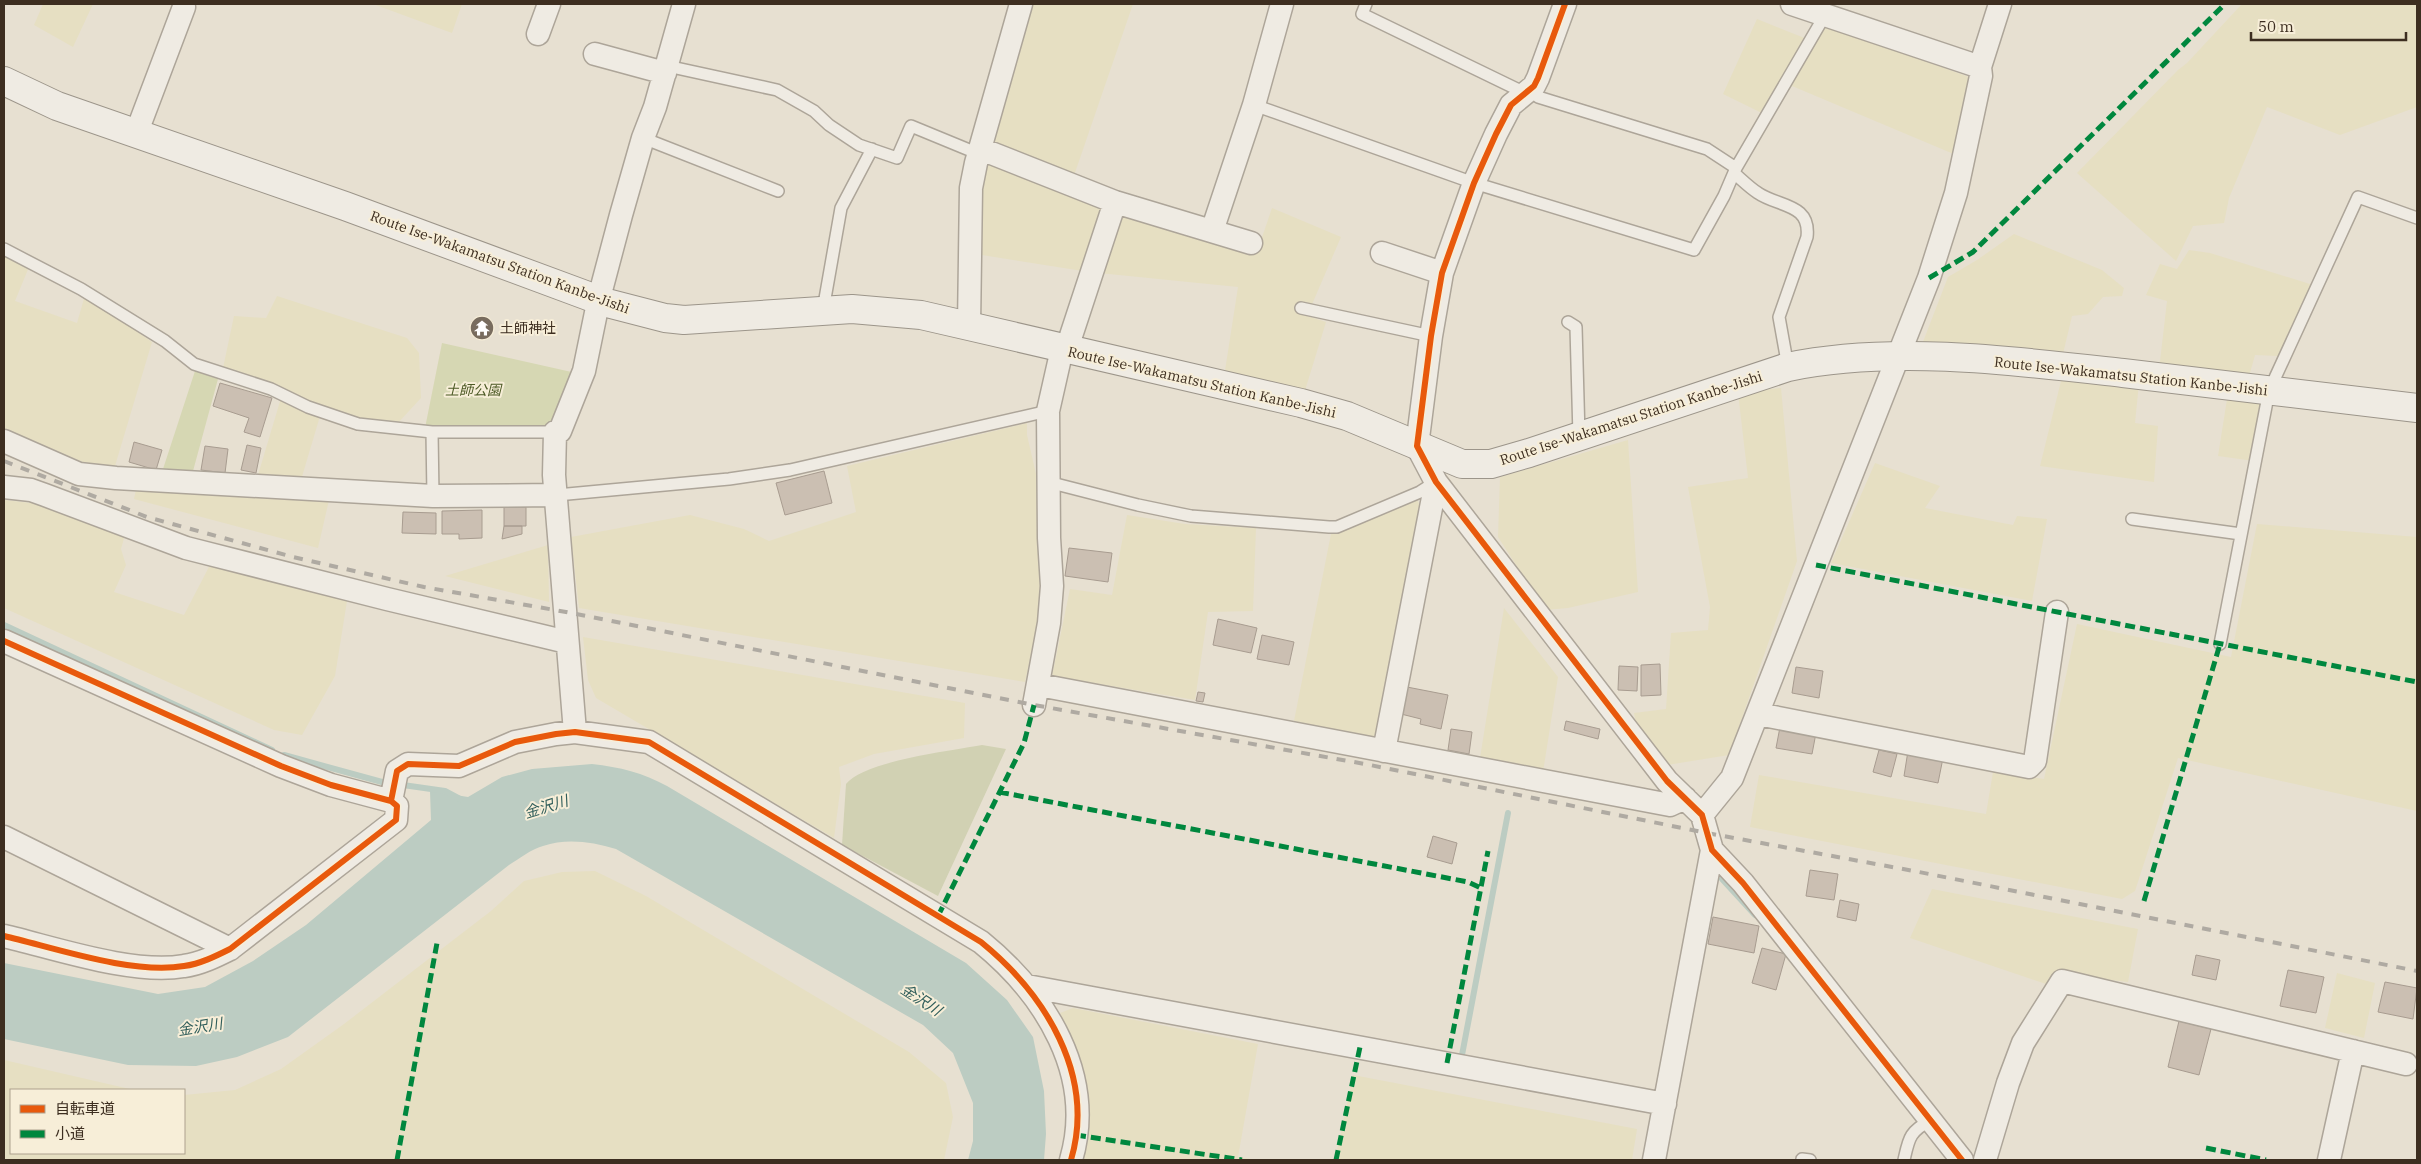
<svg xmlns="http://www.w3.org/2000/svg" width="2421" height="1164" viewBox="0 0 2421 1164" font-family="'IBM Plex Serif','Noto Sans JP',serif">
<rect width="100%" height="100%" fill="#e7e0d1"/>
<path fill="#e6dfc2" d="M43,4H93L73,47L34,25Z
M373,4H462L452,33Z
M1033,4H1133L1068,193L1257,252L1272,208L1341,237L1307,316L1326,322L1303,397L1224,377L1238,287L1089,272L982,255V164Z
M2242,4H2417V107L2340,135L2267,107L2229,198L2224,223L2193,226L2176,261L2077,173L2178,70L2187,63Z
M1757,19L1807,39L1823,24L1969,77L1956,155L1792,86L1768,116L1723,94Z
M2014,234L2102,270L2124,288L2122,296L2103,297L2088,314L2072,316L2062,358L1921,347L1948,277L1977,260Z
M2189,250L2210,253L2313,285L2278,356L2255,355L2248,380L2159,370L2167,301L2146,295L2160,264L2177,269Z
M4,256L29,267L15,301L77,323L85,295L152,342L115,466H92L4,428Z
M277,296L407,338L419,353L421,398L397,424L353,418L323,406L301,480L258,475L284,388L223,368L234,316L266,318Z
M2062,377L2139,383L2135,423L2158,426L2154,482L2040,466Z
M1781,388L1797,561L1729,755L1667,765L1637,729L1634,713L1666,709L1671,633L1708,630L1710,607L1688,487L1748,478L1738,393Z
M2228,393L2269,399L2254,461L2218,456Z
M1027,423V435L1039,487L1045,594L1025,682L579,608L571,537L690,515L744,529L769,541L856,512L847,466Z
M1628,440L1638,592L1568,608L1545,610L1498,537L1500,477Z
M1875,463L1940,486L1925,508L2013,525L2017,516L2047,519L2032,601L1831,563Z
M137,485L329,500L318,548L134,499Z
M1416,497L1422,510L1375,740L1294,721L1331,534Z
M4,500L40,504L126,531L121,549L126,565L114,592L184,615L211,563L347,601L335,676L302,735L274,730L4,608Z
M1127,515L1185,524L1256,528L1253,611L1208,612L1195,700L1052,676L1070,589L1112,595Z
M2257,524L2417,537V811L2178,758L2135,891L2122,899L1750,827L1759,775L1986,814L1993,772L2044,779L2077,624L2231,657Z
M548,545L549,602L445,576Z
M1504,608L1558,677L1543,772L1480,758Z
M583,637L965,703L964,738L874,754L839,767L841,784L834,838L596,698L588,680Z
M595,871L646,896L909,1052L946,1083L953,1117L944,1160H4V1060L134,1090H11V1153H184V1095L235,1090L281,1069L344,1024L491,911L524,881L562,872Z
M1932,889L2138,929L2128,982L2059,974L2046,984L1910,938Z
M2337,973L2375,983L2364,1038L2325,1028Z
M1073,1008L1258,1044L1238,1157L1257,1160H1081L1088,1138L1084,1079L1060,1013Z
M1353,1075L1637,1129L1632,1160H1335Z"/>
<path fill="#d6d7b3" d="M442,343L576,373L554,428H425Z
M195,371L218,379L193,471L163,469Z"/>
<path fill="#d1d1b3" d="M982,745L1006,749L938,896L842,845L846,784C864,761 950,751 982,745Z"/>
<path fill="#bcccc2" d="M592,764C620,767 643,773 667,786L966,963L1007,1000L1033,1037L1044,1091L1046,1134L1044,1160H968L973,1141V1103L953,1053L923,1025L616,849C592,842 567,838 543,846C531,849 519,859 509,865L288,1037L237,1057L196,1066L128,1065L4,1039V963L158,994L205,987L253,961L306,925L431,820L430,791L468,797L502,777L532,769Z"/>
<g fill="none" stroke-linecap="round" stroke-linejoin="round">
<path stroke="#bcccc2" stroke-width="6" d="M4,625L272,750
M284,755L382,782L445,791L460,799
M1722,879L1755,915
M1462,1055L1508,813"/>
</g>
<path fill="#cbbfb2" stroke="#a89c90" d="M220,383L272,398L260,437L244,432L249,418L213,406Z
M134,442L162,450L156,470L129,462Z
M247,445L261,448L256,473L241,470Z
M205,446L228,449L225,473L201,470Z
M824,471L832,503L785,515L776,483Z
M504,507H526V526H504Z
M482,510V538L459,539V534H442V511Z
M403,512L436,513V534L402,533Z
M504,526H522V534L502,539Z
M1069,548L1112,553L1108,582L1065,576Z
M1218,619L1257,628L1251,653L1213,645Z
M1262,635L1294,642L1289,665L1257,659Z
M1660,664L1661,695L1641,696V665Z
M1619,666L1638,667L1637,691L1618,690Z
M1796,667L1823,671L1819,698L1792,693Z
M1407,687L1448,695L1441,729L1420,724L1421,719L1401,714Z
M1198,692L1205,693L1203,702L1196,701Z
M1566,721L1600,729L1598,739L1564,730Z
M1780,727L1816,733L1812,754L1776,748Z
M1451,729L1472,732L1469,754L1448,750Z
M1879,750L1897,754L1891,777L1873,772Z
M1908,751L1943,758L1938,783L1904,776Z
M1433,836L1457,843L1452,864L1427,857Z
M1810,870L1838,874L1834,900L1806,896Z
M1840,900L1859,904L1856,921L1837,917Z
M1713,917L1759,926L1754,953L1708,944Z
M1762,948L1786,954L1776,990L1752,983Z
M2196,955L2220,960L2216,980L2192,975Z
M2288,970L2324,977L2316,1013L2280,1006Z
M2385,982L2417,988L2413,1019L2378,1012Z
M2179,1021L2211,1029L2199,1075L2168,1067Z"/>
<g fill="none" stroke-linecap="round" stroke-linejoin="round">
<g stroke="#ada599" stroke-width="14">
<path id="lane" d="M1366,4L1362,14L1525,93
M667,66L777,90L814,111L829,125L859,145L897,158L911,126L979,154
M1531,89L1538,97L1707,149L1736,168
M1254,105L1474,183L1694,250L1724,196L1736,168L1825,15
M643,138L778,191
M1734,173C1742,180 1750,188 1758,193C1778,207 1811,203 1807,237L1779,317L1788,367
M4,249L81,289L165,341L194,364L271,389L308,407L358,424L432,432H555
M1301,308L1431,336
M823,310L841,208L872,149
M1568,322L1576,327L1579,436
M432,432L433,496
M1048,482L1138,505L1191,516L1329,527H1337L1420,492L1434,483
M557,495L729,479L790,470L1048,411
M2132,519L2241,534
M2220,644L2269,391L2358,197L2417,218
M1802,1159L1810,1160
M1904,1160C1909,1138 1909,1132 1931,1120"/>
</g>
<g stroke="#ada599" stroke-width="25">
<path id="street" d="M1565,4L1538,78L1534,86L1511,105L1496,134L1474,183L1442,273L1431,336L1417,446L1436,482L1667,781L1702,815L1712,850L1743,883L1962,1160
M1792,4L1980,67
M538,34L549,4
M595,54L665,73
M136,134L184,7
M981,149L1115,202L1251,243
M1212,231L1254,105L1282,4
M1382,253L1442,273
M969,326L971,188L976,163L1021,4
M1067,348L1115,202
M4,441L79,474L116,478L433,496L557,495
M4,487L31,490L45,495L186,548L387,599L567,642
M4,641L281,766L331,785L391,801L397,806L396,820L230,949C216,956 200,964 184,966C133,975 55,948 4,936
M1039,685L1670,805L1685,798
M1034,705L1049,623L1052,586L1049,538L1048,411L1062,349
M1758,714L2029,767L2035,761L2057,612
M575,732L554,475L555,432L560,431L584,371L599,298L621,215L643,138L655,107L684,4
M1384,751L1436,482
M391,801L397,771L408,764L459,766L515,742L556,734L575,732L649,742L981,942C1045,994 1096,1075 1071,1160
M1702,815L1732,778L1929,278L1956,193L1981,76L1980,67L2000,4
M4,837L230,949
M1027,986L1665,1104
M1654,1160L1712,850
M1985,1160L2008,1083L2023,1043L2062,981L2406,1064
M2329,1160L2353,1051"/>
</g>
<g stroke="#9c958a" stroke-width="30">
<path id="secondary" d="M4,81L57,106L345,206L607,303L665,318L684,320L852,309L921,315L1301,403L1347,416L1462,464H1491L1529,453L1788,367C1893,345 2017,361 2123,373C2221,385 2319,396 2417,408"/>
</g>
<use href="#lane" stroke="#efebe3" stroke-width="11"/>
<use href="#street" stroke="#efebe3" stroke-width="22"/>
<use href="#secondary" stroke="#efebe3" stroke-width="28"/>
<path stroke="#afaaa2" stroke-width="4" stroke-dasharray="9 9" stroke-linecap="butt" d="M4,461L147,517L293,557L424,587L566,612L1034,705L1365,764L1707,833L1914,871L2417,971"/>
<path stroke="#00873e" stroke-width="5" stroke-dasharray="10 5" stroke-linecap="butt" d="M1929,278L1973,252L2225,4
M1816,565L2417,682
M999,792L1468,882L1481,888
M2144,901L2220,644
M938,916L1024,743L1034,705
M1447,1063L1488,851
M1076,1135L1242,1160
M2206,1148L2266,1160
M397,1160L437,943
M1336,1160L1360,1047"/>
<g stroke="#f7eed8" stroke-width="9">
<path id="cycleway" d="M1565,4L1538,78L1534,86L1511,105L1496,134L1474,183L1442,273L1431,336L1417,446L1436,482L1667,781L1702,815L1712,850L1743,883L1962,1160
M4,641L281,766L331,785L391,801L397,806L396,820L230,949C216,956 200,964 184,966C133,975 55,948 4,936
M391,801L397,771L408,764L459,766L515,742L556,734L575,732L649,742L981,942C1045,994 1096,1075 1071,1160"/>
</g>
<use href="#cycleway" stroke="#e8590c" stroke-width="6"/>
</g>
<defs>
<g id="temple-disc" transform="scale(1.25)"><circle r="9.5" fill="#786c5e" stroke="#f7eed8"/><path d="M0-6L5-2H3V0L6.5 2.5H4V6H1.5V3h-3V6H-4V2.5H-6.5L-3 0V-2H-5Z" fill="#fff"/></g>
</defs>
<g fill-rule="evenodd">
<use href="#temple-disc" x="482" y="328"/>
</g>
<g text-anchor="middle" stroke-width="4" stroke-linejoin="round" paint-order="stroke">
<g font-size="14" fill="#3d2e20" stroke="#f7eed8">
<text transform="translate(500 262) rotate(20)" y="5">Route Ise-Wakamatsu Station Kanbe-Jishi</text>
<text transform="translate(2131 376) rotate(6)" y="5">Route Ise-Wakamatsu Station Kanbe-Jishi</text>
<text transform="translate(1202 382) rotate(13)" y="5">Route Ise-Wakamatsu Station Kanbe-Jishi</text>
<text transform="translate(1631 418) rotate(-18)" y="5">Route Ise-Wakamatsu Station Kanbe-Jishi</text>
</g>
<g font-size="14" fill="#3d2e20" stroke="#f7eed8" text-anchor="start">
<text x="500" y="333">土師神社</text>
</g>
<g font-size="14" font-style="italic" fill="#4d5a26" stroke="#f7eed8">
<text x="473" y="395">土師公園</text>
</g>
<g font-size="15" font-style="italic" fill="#2f5d5a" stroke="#f7eed8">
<text transform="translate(546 807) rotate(-17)" y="5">金沢川</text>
<text transform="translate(921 1000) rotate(33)" y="5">金沢川</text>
<text transform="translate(200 1027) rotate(-9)" y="5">金沢川</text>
</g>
</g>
<rect width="2421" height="1164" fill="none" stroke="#3d2e20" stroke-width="10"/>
<rect x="10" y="1089" width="175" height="65" fill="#f7eed8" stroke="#ada18e"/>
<rect x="20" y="1105" width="25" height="8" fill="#e8590c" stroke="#ada18e"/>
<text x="55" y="1114" font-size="15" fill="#3d2e20">自転車道</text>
<rect x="20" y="1130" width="25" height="8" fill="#00873e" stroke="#ada18e"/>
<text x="55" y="1139" font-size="15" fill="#3d2e20">小道</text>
<path d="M2251 32v8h155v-8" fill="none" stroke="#3d2e20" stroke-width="2.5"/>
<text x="2258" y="32" font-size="15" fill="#3d2e20" stroke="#f7eed8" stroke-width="4" paint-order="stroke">50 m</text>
</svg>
